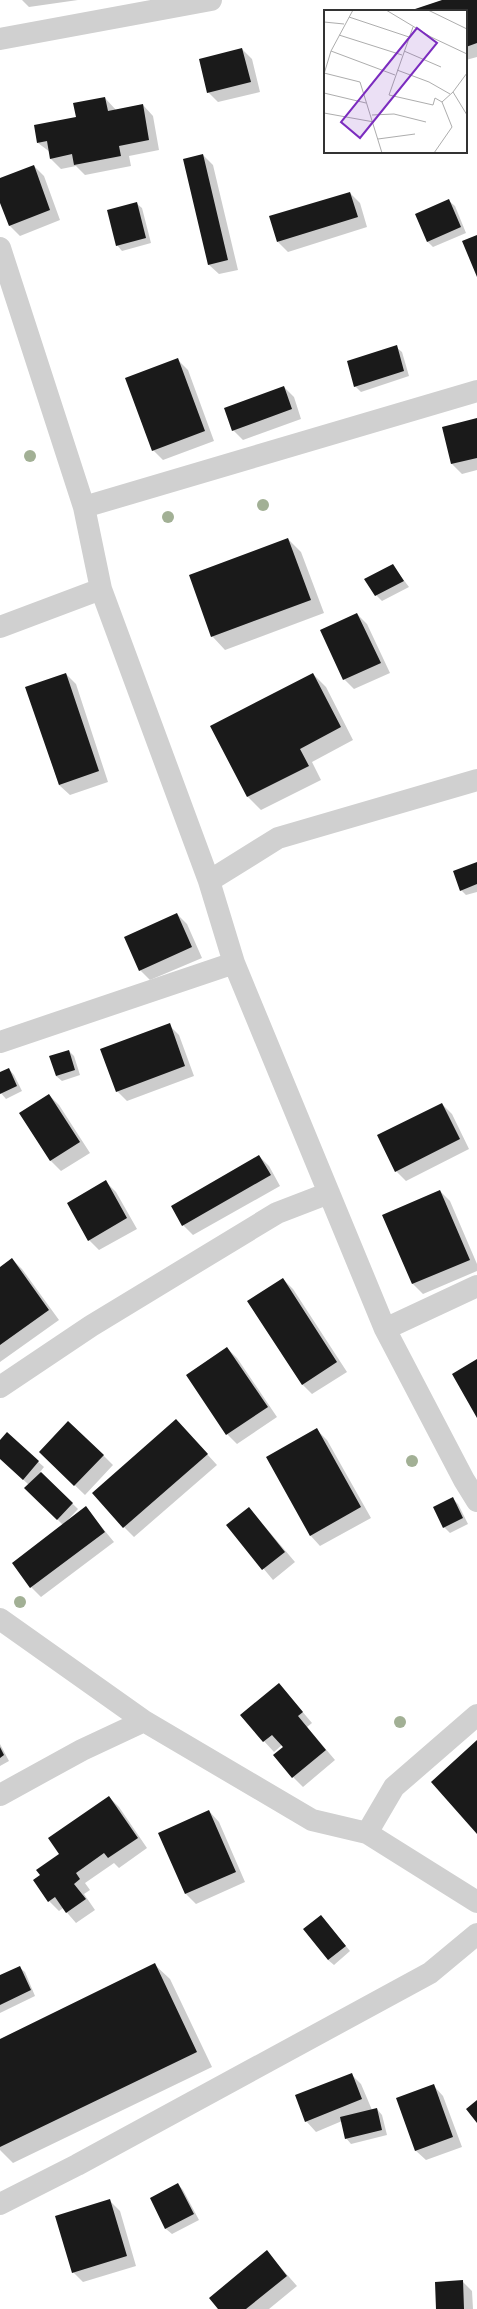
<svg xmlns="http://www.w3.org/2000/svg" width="477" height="2309" viewBox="0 0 477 2309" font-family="'PT Sans',sans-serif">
<rect width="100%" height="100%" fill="#fff"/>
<path fill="#0003" d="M22,0H78L29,7Z
M445,0H477V57L466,60V11H411Z
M242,49L252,59L260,92L218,102L208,92Z
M105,98L116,110L143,105L153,116L159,150L129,156L131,166L85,175L76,166L61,169L51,159L50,152L38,143Z
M203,155L213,165L238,270L219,274L208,264Z
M34,166L44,176L60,220L20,236L10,226L0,200V179Z
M350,193L360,203L367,227L288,252L278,242Z
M449,201L455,206L466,233L433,247L427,241Z
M136,203L142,208L151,243L122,251L117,245Z
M396,347L402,352L409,376L361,392L355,386Z
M178,360L188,370L214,441L163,460L153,450Z
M284,387L294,397L301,419L243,440L233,430Z
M477,419V470L462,474L452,464L443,427Z
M288,539L301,552L324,613L225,650L212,636Z
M393,566L409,587L382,601L376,595Z
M357,614L367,624L390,673L354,689L344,679Z
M66,674L76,684L108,782L70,795L59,785L27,687Z
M313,674L326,687L353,740L312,762L321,780L261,810L248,797L212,726Z
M477,863V892L466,895L461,890Z
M177,914L187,924L202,958L150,980L140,970Z
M169,1025L179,1035L194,1076L127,1101L117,1091Z
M69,1051L74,1056L80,1075L62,1081L56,1076Z
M9,1069L14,1075L22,1091L6,1099L0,1092V1073Z
M49,1095L59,1105L90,1153L61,1171L51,1161L20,1113Z
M442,1104L452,1114L469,1149L406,1181L396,1171Z
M259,1156L269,1166L280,1186L193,1235L183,1225Z
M106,1182L116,1192L137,1229L99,1250L89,1240Z
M440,1191L450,1201L477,1264V1271L423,1294L413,1284L384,1215Z
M12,1259L22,1269L59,1320L0,1362V1268Z
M283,1279L293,1289L347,1372L312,1394L302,1384Z
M227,1348L237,1358L277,1417L237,1444L227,1434L187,1375Z
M176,1420L217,1465L134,1537L124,1527Z
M317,1430L327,1440L371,1518L320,1546L310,1535Z
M7,1434L44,1467L40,1472L78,1509L64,1524L86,1508L114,1542L41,1597L31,1587L63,1525L26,1488L29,1485L0,1458V1441Z
M40,1452L103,1455L113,1465L85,1495Z
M453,1499L458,1504L468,1524L450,1533L444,1527Z
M249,1508L295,1562L273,1580L227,1525Z
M279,1684L312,1723L307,1727L335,1760L303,1787L293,1777L282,1745L274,1752L241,1716Z
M0,1744L9,1761L0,1766Z
M109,1797L119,1807L147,1848L119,1868L114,1863L85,1883L90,1890L84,1894L95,1910L76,1923L63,1908L59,1911L49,1901L41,1875Z
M209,1811L219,1822L245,1882L196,1904L186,1894Z
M321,1916L350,1951L334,1965L328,1960Z
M155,1965L170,1979L212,2067L13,2163L0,2150V2040Z
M19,1967L25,1972L35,1996L0,2013V1976Z
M351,2074L361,2084L372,2110L377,2109L382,2115L387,2135L351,2144L346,2138L342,2121L316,2132L306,2121Z
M433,2085L443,2096L462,2147L426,2160L415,2150Z
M178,2184L183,2190L199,2220L172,2234L166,2229L151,2198Z
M110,2201L120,2211L136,2266L83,2282L73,2272Z
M267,2252L297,2286L269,2309H219Z
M462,2281L472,2291L473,2309H437Z"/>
<path fill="#1a1a1a" d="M442,0H477V43L466,47V11H409Z
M242,48L251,82L207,93L199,59Z
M105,97L108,111L143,104L149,140L119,146L121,156L74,165L72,154L50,159L47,141L37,143L34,125L76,117L73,103Z
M203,154L228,260L208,265L183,159Z
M34,165L50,210L9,226L0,203V178Z
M350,192L358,217L277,242L269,216Z
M449,199L461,227L427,242L415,214Z
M137,202L146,238L116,246L107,210Z
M477,235V277L462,241Z
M397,345L404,371L354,387L347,361Z
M178,358L205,431L152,451L125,378Z
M284,386L292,409L232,431L224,408Z
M477,418V458L451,464L442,427Z
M288,538L311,600L211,637L189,575Z
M393,564L404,581L375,596L364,579Z
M357,613L381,663L343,680L320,630Z
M66,673L99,771L59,785L25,687Z
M313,673L341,727L300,749L309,766L247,797L210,726Z
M477,862V884L460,891L453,871Z
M177,913L192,947L139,971L124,937Z
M170,1023L185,1066L116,1092L100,1049Z
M69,1050L75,1070L56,1076L49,1056Z
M9,1068L17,1086L0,1094V1072Z
M49,1094L80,1142L50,1161L19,1113Z
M442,1103L460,1139L395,1172L377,1135Z
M259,1155L271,1175L182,1226L171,1206Z
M106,1180L127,1218L88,1241L67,1203Z
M440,1190L470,1260L412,1284L382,1215Z
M12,1258L49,1310L0,1345V1267Z
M283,1278L337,1362L302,1385L247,1301Z
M227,1347L268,1407L226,1435L186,1375Z
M477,1359V1418L452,1374Z
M176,1419L208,1454L123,1528L92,1493Z
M68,1421L104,1455L74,1486L39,1452Z
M317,1428L361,1507L310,1536L266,1457Z
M7,1432L39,1461L23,1480L0,1459V1440Z
M41,1472L73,1503L57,1520L24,1488Z
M453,1497L463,1518L443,1528L433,1507Z
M86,1506L105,1532L30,1588L12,1563Z
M249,1507L285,1552L262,1570L226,1525Z
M279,1683L303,1712L298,1716L326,1750L292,1778L273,1755L283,1747L272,1735L263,1742L240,1715Z
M477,1740V1834L431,1782Z
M0,1747L4,1755L0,1758Z
M109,1796L138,1838L108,1858L104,1853L76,1873L80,1879L74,1884L86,1899L66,1913L55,1897L48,1902L33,1880L40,1875L36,1870L59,1854L48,1838Z
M209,1810L236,1872L185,1894L158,1833Z
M321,1915L346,1946L328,1960L303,1929Z
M155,1963L197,2052L0,2147V2039Z
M20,1966L31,1990L0,2005V1975Z
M352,2073L362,2099L305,2122L295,2095Z
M434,2084L453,2137L415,2151L396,2098Z
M477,2100V2123L466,2109Z
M377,2108L382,2130L345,2139L340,2117Z
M178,2183L194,2214L165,2229L150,2198Z
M110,2199L127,2256L72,2273L55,2216Z
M267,2250L287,2276L246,2309H218L209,2298Z
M463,2280L464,2309H436L435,2282Z"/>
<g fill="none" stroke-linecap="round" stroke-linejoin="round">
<path stroke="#d0d0d0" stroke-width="22" d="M0,39L211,0
M0,248L84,507L101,589L209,881L234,963L385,1329L464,1480L477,1501
M84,507L477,391
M0,627L101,589
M209,881L278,838L477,780
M0,1042L234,963
M385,1329L477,1286
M0,1387L91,1326L277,1213L329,1193
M0,1619L144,1721L312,1820L367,1833L477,1902
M0,1795L82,1750L144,1721
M367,1833L394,1787L477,1715
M0,2204L77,2165L430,1973L477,1934"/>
</g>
<g fill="#a2b095">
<circle cx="30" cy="456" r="6"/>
<circle cx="263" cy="505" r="6"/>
<circle cx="168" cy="517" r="6"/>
<circle cx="412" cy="1461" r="6"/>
<circle cx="20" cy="1602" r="6"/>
<circle cx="400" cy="1722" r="6"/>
</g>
<g transform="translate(324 10)">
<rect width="143" height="143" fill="#fff"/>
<path fill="none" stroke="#adadad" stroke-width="1" d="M62,0L107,27L143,44M104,0L143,19M25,7L85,27M0,12L20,14M89,17L65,85L109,95L111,88L118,92L128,117L110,143M15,25L78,45M7,41L71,65M80,41L117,57M73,60L105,72L126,84M0,63L36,72L58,143M0,64L7,41L29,0M129,82L143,105M0,83L42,93M118,92L129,82L143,63M0,103L50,112M48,105L70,104L102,112M54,129L91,124"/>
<path fill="#7b2cbf" fill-opacity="0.15" stroke="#7b2cbf" stroke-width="2" d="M93,18L113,33L36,128L17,112Z"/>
<rect width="143" height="143" fill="none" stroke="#333" stroke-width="2"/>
</g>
</svg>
